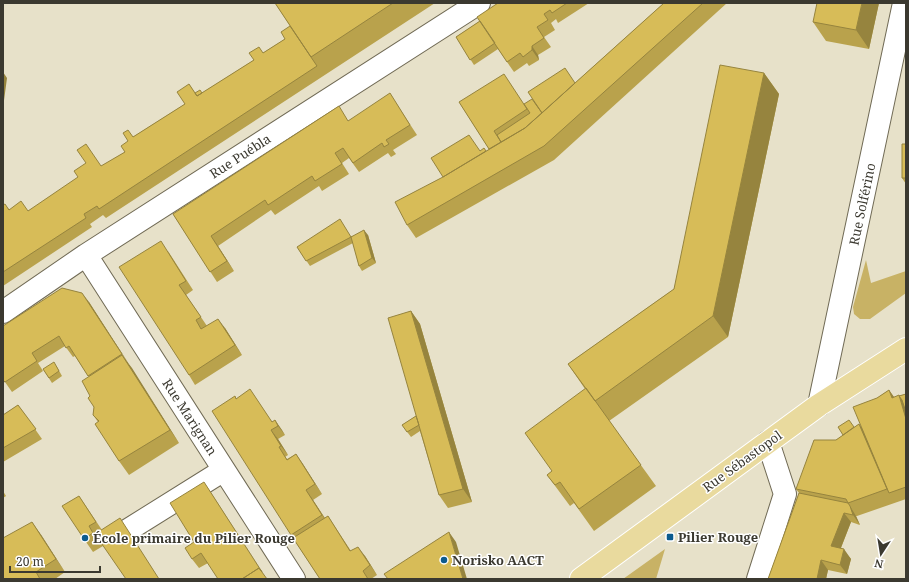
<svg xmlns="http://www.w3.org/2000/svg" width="909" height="582" viewBox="0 0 909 582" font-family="'Noto Serif',serif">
<rect width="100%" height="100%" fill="#e7e1c9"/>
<path fill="#c8b265" d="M866,260L871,283L906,271V293L870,319H860L854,314L853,307Z
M665,549L656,579H623Z"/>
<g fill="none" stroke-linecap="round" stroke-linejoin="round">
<g stroke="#706a55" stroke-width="24">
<path id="minor" d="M86,255L294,579
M3,312L86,255L479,3
M819,405L904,3
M128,530L224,470
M758,579L785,494L768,442"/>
</g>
<g stroke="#fff" stroke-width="24">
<path id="major" d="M581,579L819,405L906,349"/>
</g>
<use href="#minor" stroke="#fff" stroke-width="22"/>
<use href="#major" stroke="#e9da9e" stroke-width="22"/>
</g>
<path fill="#b9a24c" d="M275,3H435L106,218L103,215L90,224L92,227L3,286V205L9,209L28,211L125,152L133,137L185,104L189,84L195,93H202L254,60L263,53L285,39L290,26Z
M498,3H589L558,23L556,19L551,23L555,30L544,37L551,47L538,55L539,60L529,66L527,63L514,72L498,49L474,65L456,37L480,21Z
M664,3H727L554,160L416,238L407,225L443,177L480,151H486L489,149L459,102L526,108L575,83Z
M879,3L869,49L826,41L813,22Z
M764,73L779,94L728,337L609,421L656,486L594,531L574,503L570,506L547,475L552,471L585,389L568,364L674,289Z
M396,103L417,135L393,150L396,154L391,157L388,153L359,172L349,158L342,163L349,174L322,191L319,186L275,215L271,210L218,246L234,271L217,282L173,214L349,121Z
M906,144V184L902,178Z
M368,235L376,263L362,271L359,266L353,243L310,266L297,247L352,236Z
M168,251L193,290L186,295L207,326L225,328L242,355L195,385L189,375Z
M89,302L179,443L129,475L119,461L98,422L93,415L94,407L90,396L89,377L75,356L73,357L65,346L38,363L43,371L12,392L5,382L3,383V326Z
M411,311L420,324L472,502L448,508L439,495L420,431L411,437L402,425L416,416Z
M57,367L62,376L52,383L43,369Z
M889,390L894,397L906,394V499L857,516H856L860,525L851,522L841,548L851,559L847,574L828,570L826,579H768L799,493L796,489L836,440L859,424L862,428L877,398Z
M236,398L273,422L275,420L285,435L278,439L288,455L285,457L287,459L296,454L322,494L313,500L325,518L328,516L351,551L365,556L377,575L371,579H320L291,535Z
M18,405L42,439L3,462V415Z
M3,491L6,496L3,498Z
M210,492L208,563L199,568L192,559L194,542Z
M79,496L102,530L103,546L93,552L84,539Z
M32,522L65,572L55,579H3Z"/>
<path fill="#96843e" d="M862,3H879L869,49L856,30Z
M532,46L538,55L539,60L532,50Z
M3,72L7,78L3,108Z
M764,73L779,94L728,337L713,316Z
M364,230L368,235L376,263L372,258Z
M211,236L218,246L234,271L227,261Z
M82,293L89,302L129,364L122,354Z
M411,311L420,324L472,502L463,489Z
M218,319L225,328L242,355L235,345Z
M122,355L132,368L179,443L170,430Z
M889,390L896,400L892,398Z
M899,395L906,406V419Z
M275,420L282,430L285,435L278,426Z
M859,424L868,437L889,493L887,489Z
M271,430L278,439L288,455L281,446Z
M296,454L303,464L322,494L315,484Z
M204,482L210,492L267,579Z
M306,490L313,500L329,525L322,515Z
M850,506L856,516L860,525L853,515Z
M844,513L851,522L838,555L831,546Z
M32,522L42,536L65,572L56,559Z
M449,532L456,542L467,579H463Z
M358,547L365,556L377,575L370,565Z
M844,549L851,559L847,574L840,565Z
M821,560L828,570L826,579H817Z"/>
<path fill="#d7bc58" stroke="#96843e" d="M275,3H393L311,57Z
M498,3H567L552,13L550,10L544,14L548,20L537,27L544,38L532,46V50L523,57L520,53L507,62L477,17Z
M664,3H703L544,146L407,225L395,202L443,177L525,128Z
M817,3H862L856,30L813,22Z
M480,21L495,43L470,60L456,37Z
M290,26L317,66L99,209L97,206L84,214L86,218L3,272V205L5,204L9,210L21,201L28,211L78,177L74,171L86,163L77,150L86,144L101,166L125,152L121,146L128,141L123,133L128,130L133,137L185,104L177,92L189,84L197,96L254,60L249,53L259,47L263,53L285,39L281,32Z
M720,65L764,73L713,316L595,401L568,364L674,289Z
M565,68L575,83L542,113L528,92Z
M504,74L527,109L494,131L501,142L489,149L459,102Z
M200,90L202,93L197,96L195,93Z
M390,93L410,125L386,140L389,144L384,147L382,143L353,163L343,148L335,153L342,164L315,181L312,176L268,205L265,200L211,236L227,261L210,272L173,214L339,106L348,121Z
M532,99L542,113L525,128L501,142L497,135L530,113L524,104Z
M469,135L480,151L484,148L486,151L443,177L431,158Z
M902,144H906V178H902Z
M340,219L351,237L306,261L297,247Z
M364,230L372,258L359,266L351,237Z
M161,241L186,281L179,285L201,317L196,320L201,329L218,319L235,345L189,375L119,267Z
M62,288L82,293L122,354L88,376L69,346L66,348L59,336L32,353L37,361L5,382L3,380V326Z
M411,311L463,489L439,495L388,318Z
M122,355L170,430L119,461L95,424L99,421L93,415L94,407L88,398L90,396L82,381Z
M54,362L59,371L49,378L43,369Z
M586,388L641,465L579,509L560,482L555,485L547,475L552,471L525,433Z
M250,389L272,422L275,420L278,426L271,430L281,446L279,447L287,460L296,454L315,484L306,490L322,515L291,535L212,411L235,396L236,399Z
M889,390L892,398L899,395L906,419V487L889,493L853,407L877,398Z
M906,394V412L902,400L899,396Z
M18,405L36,429L3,448V415Z
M416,416L419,425L407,432L402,425Z
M849,420L854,427L843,435L838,427Z
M859,424L887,489L848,503L846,499L796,489L814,440H836Z
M204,482L262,572L259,568L242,579H218L201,553L192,559L185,548L194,542L170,503Z
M799,493L848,503L850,506L853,515L844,513L831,546L844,549L840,565L821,560L817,579H768Z
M79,496L96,522L89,526L93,533L84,539L62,506Z
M328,516L350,551L358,547L370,565L363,571L368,579H320L293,538Z
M120,518L159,579H126L95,534Z
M32,522L56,559L36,572L40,579H3V538Z
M449,532L463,579H388L384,574Z
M259,568L267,579H242Z"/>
<g fill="#0c5b8e" stroke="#fff" stroke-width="1.5">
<rect x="666" y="533" width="8" height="8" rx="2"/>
<circle cx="85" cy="538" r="4"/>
<circle cx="444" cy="560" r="4"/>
</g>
<g text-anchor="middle" stroke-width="3" stroke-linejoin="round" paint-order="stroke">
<g font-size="13" fill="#3b3930" stroke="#fff">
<text transform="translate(240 156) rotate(-33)" y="5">Rue Puébla</text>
<text transform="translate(862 204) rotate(-78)" y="5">Rue Solférino</text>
<text transform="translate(190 417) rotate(57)" y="5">Rue Marignan</text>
<text transform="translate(742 461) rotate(-36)" y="5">Rue Sébastopol</text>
</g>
<g font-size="13" font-weight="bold" fill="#3b3930" stroke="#fff" text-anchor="start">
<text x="678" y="542">Pilier Rouge</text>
<text x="93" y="543">École primaire du Pilier Rouge</text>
<text x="452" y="565">Norisko AACT</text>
</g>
</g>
<rect width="909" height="582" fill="none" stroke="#3b3930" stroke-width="8"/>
<g transform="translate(881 554) rotate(192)" stroke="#ffffff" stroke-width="3" paint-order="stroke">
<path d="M0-3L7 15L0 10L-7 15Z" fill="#3b3930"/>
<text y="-6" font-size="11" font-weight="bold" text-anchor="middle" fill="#3b3930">N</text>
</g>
<path d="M10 566v6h90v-6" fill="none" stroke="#3b3930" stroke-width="2"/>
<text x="16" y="566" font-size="12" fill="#3b3930" stroke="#ffffff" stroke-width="3" paint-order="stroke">20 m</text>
</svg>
